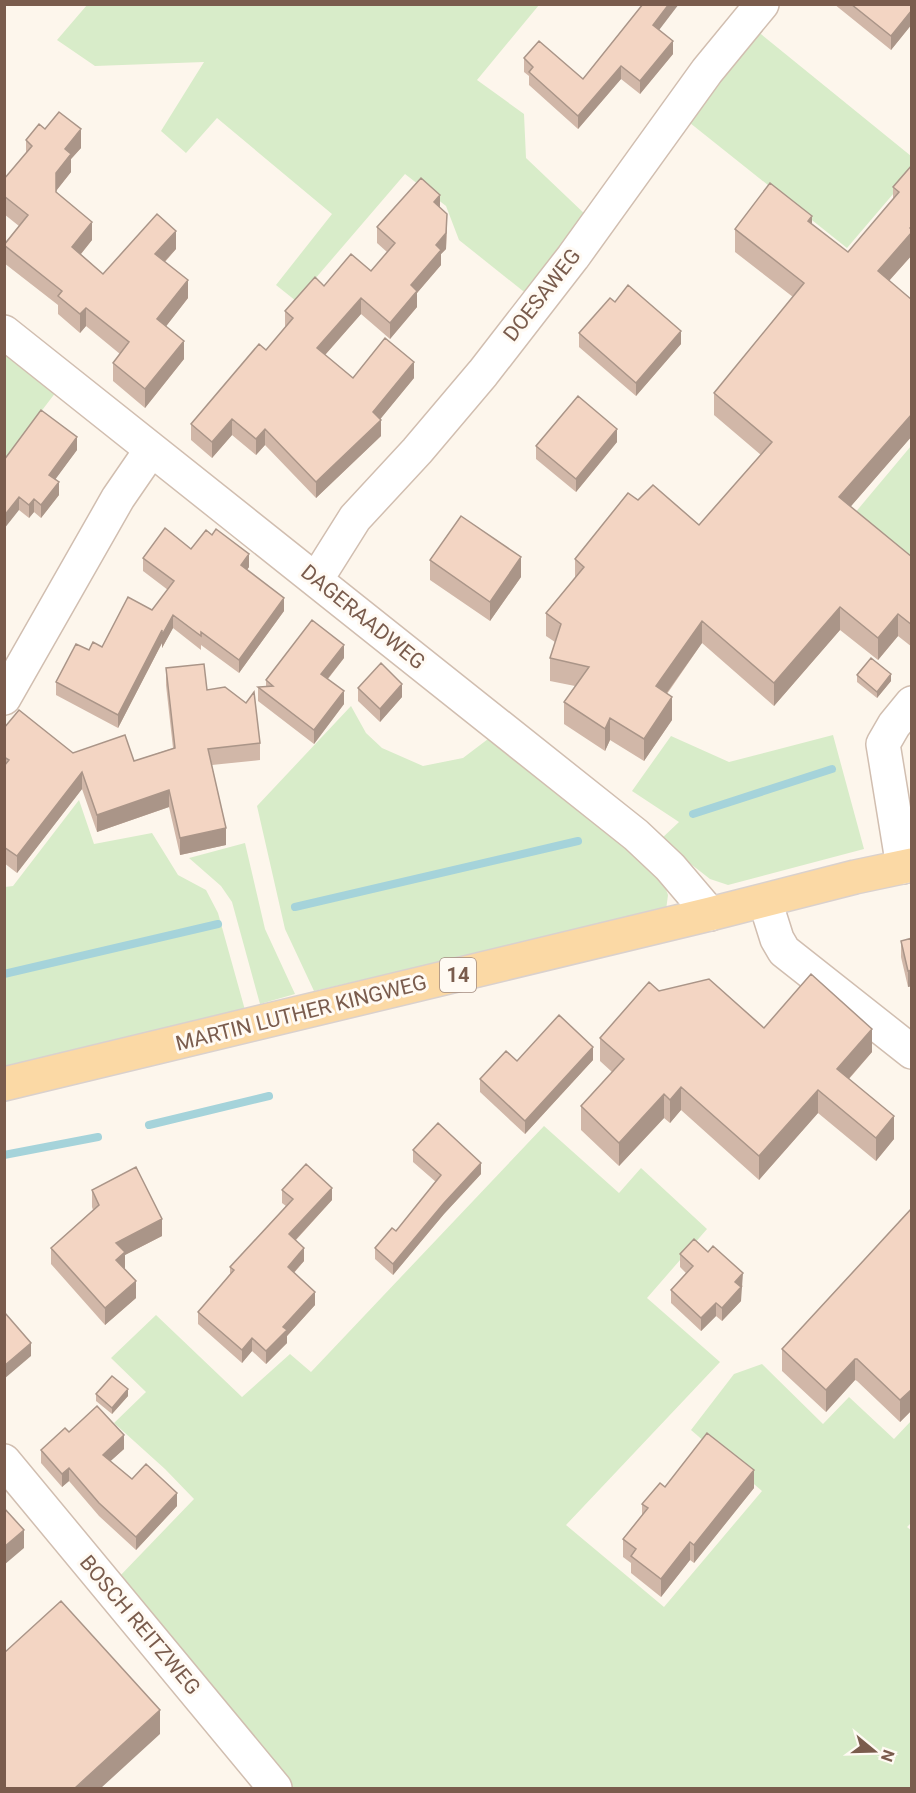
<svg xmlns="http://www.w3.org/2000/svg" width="916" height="1793" viewBox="0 0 916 1793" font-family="Roboto,sans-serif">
<rect width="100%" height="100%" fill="#fdf6ec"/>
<path fill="#d8ecc9" d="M87,5H539L477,80L524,114L526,158L588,217L528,295L459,240L446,206L405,174L296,301L276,285L332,214L217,118L186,153L161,131L204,62L95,66L57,40Z
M756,30L911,156V173L847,248L685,119Z
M4,345L59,388L5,459H4Z
M911,446V570L849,520Z
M351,706L366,733L382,748L423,766L463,758L492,736L660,873L668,895L666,910L314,991L285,929L257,806Z
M833,735L864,849L728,885L710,879L660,840L679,822L632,791L671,736L729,762Z
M79,800L94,844L152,833L178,875L206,890L218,913L245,1010L5,1068V887L13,886Z
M245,843L265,929L295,994L260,1004L232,902L221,886L189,858Z
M544,1126L619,1193L641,1168L707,1229L647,1298L720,1362L566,1525L664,1607L762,1491L691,1430L734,1374L762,1364L823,1424L849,1397L894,1439L911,1421L912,1522L907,1527L912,1531L911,1788H290L117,1579L194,1499L165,1469L114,1423L146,1392L111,1358L156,1315L242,1397L290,1354L311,1372Z"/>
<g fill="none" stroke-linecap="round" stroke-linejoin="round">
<path stroke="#a5d3da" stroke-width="8" d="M693,814L832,769
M295,907L578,841
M4,974L218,924
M149,1125L269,1096
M4,1155L98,1137"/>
<g stroke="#d1beb0" stroke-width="36">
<path id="minor" d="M4,332L636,835L670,867L710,914
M316,580L355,518L417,451L483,373L573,257L707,71L762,4
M4,698L118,498L151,450
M903,867L883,744L894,725L912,703
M765,901L777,939L784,951L912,1052
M4,1461L275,1788"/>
</g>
<g stroke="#dad1cd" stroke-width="36">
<path id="major" d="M4,1084L710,914L855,877L912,865"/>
</g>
<use href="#minor" stroke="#fff" stroke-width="33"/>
<use href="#major" stroke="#fbd9a5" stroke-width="33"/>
</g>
<path fill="#d1b7a8" d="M834,4H912V24L891,50Z
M659,30L673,54L640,94L621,79L578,129L529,85V76L524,72V58L583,79Z
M45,129L81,148L71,159V172L56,191V192L92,240L81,254L103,274L176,249L165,262L188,298L166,326L184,359L145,408L113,381V363L120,354L86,326L80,333L58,314V305L4,263V244L19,226L4,214V179L26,153V140Z
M912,165V255L889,281L912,300V436L850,507L912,557V647L898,636L878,660L840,630L774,706L702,643L667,694L672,720L644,761L610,740L605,751L564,724V702L575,686L550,681V658L555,642L546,636V613L575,579V559L638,500L699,525L761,455L714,415V393L793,297L735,252V229L812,225L848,252L893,199V187Z
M440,208L447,230L446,249L441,254V265L417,293V307L390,339L361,314L325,355L353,378H414L380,419L381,436L316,498L265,445L256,455L232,435L212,458L191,440V424L266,350L285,328V311L324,286L371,271L387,252L377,243V227Z
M615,302L681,344L636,396L579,347V333Z
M617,442L576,492L536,459V446Z
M77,450L55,479L59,495L41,518L34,512L29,518L19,510L4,460Z
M191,549L249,567L247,570L284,611L239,673L201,645V650L173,628L162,648V643L118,728L56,695V682L89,650L102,647L152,610L168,590L143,571V558Z
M430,560L521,577L490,621L430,580Z
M344,658L328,679L344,704L314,744L258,701V687H266V680Z
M166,668L207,690L260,743V760L212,765L226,845L180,855L169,807L97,832L82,789L17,873L4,863V728L73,753L134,761L173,748L166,685Z
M857,675L891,681L877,698L857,682Z
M358,688L402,697L380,722L358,701Z
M912,938V986L908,987L901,957V941Z
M659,991L764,1028L872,1052L849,1079L894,1139L876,1161L818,1113L759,1180L681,1110L670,1123L664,1118L619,1166L581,1130V1106L612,1072L600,1061V1038Z
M593,1060L525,1134L480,1092V1079L517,1061Z
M413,1150L481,1174L444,1214L393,1275L375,1259V1248L396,1231L436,1182L413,1162Z
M92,1190L162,1236L125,1255V1269L136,1298L105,1325L51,1264V1248L93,1210L92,1207Z
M282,1190L332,1200L296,1240L304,1261L294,1273L315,1305L287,1336V1343L266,1364L252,1351L242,1363L198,1324V1312L230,1274V1267L286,1206L282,1203Z
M912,1208V1410L900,1422L857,1381L855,1380L826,1412L782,1371V1349Z
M680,1254L743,1286L741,1288V1301L722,1321L716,1316L701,1331L671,1303V1290L686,1273L680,1267Z
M96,1394L128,1396L112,1414L96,1401Z
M69,1432L124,1449L110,1461L132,1479L177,1506L136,1550L99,1516L69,1481L62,1487L41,1463V1450Z
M665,1487L754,1488L694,1563L690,1560L661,1597L631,1573V1563L623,1557V1539L642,1515V1504Z"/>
<path fill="#aa9588" d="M669,4H679L653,38V25Z
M912,10V24L891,50V36Z
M673,41V54L640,94V81Z
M621,66V79L578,129V116Z
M81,129V148L71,159V172L56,191V173L65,149Z
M440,195V211L434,202Z
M447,214L446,249L441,254V265L417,293V307L390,339V323L411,285L436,245Z
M812,216V238L808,221Z
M92,222V240L72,265V247Z
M912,226V255L878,293V271Z
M176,231V249L155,272V254Z
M188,280V298L157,338V319Z
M361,298V314L317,364V348Z
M86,308V326L80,333V314Z
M681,331V344L636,396V383Z
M184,341V359L145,408V389Z
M414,362V378L373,428V412Z
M912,414V436L839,520V497Z
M232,419V435L212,458V442Z
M381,420V436L316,498V482Z
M265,429V445L256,455V439Z
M617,429V442L576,492V479Z
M77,437V450L49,488V475Z
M59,482V495L41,518V505Z
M19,497V510L4,529V516Z
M34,499V512L29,518V505Z
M249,554V567L241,578V565Z
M521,557V577L490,621V602Z
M284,598V611L239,673V660Z
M840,607V630L774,706V683Z
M898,614V636L878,660V638Z
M173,615V628L162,648V635Z
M702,621V643L656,708V686Z
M162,630V643L118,728V715Z
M344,645V658L321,687V674Z
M891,674V681L877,698V692Z
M402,684V697L380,722V709Z
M344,691V704L314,744V730Z
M672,697V720L644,761V739Z
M610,718V740L605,751V729Z
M82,772V789L17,873V856Z
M169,790V807L97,832V815Z
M226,828V845L180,855V838Z
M912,970V986L908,987V971Z
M872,1029V1052L837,1092V1069Z
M593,1047V1060L525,1134V1121Z
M681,1087V1110L670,1123V1100Z
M818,1090V1113L759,1180V1156Z
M664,1094V1118L619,1166V1143Z
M894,1116V1139L876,1161V1138Z
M481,1163V1174L444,1214L393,1275V1264L444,1203Z
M332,1188V1200L289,1247V1234Z
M162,1219V1236L125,1255V1269L116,1276V1243Z
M304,1248V1261L288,1279V1267Z
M743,1273L741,1301L722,1321V1308L735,1282Z
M136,1281V1298L105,1325V1308Z
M315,1292V1305L287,1336V1343L266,1364V1351L283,1327Z
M716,1303V1316L701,1331V1318Z
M252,1338V1351L242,1363V1350Z
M31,1343V1356L4,1379V1366Z
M855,1359V1380L826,1412V1390Z
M128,1389V1396L112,1414V1408Z
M912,1389V1410L900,1422V1400Z
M124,1435V1449L103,1468V1455Z
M69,1468V1481L62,1487V1474Z
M754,1470V1488L694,1563V1545Z
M177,1493V1506L136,1550V1537Z
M24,1530V1548L4,1565V1547Z
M690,1542V1560L661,1597V1579Z
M160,1710V1734L101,1788H75Z"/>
<path fill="#f3d5c3" stroke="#aa9588" stroke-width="1.5" d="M643,4H669L653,25L673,41L640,81L621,66L578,116L529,72L533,67L524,58L539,41L583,79Z
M851,4H912V10L891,36Z
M59,112L81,129L65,149L71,154L56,173V192L92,222L72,247L103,274L157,214L176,231L155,254L188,280L157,319L184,341L145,389L113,363L129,342L86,308L80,314L58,296L62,291L4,245L28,215L4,196V179L32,146L26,140L39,124L45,129Z
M912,165V226L910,228L912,230V232L878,271L912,300V414L839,497L912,557V625L898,614L878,638L840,607L774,683L702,621L656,686L672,697L644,739L610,718L605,729L564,702L589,667L550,658L561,624L546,613L584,567L575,559L628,493L638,500L653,485L699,525L772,442L714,393L804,283L735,229L770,183L812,216L808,221L848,252L899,192L893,187Z
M421,178L440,195L434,202L447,214L446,233L436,245L441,250L411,285L417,291L390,323L361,298L317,348L353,378L385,338L414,362L373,412L381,420L316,482L265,429L256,439L232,419L212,442L191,424L259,344L266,350L293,318L285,311L315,277L324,286L351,254L371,271L395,243L377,227Z
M628,285L681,331L636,383L579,333L610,298L615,302Z
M578,396L617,429L576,479L536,446Z
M41,410L77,437L49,475L59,482L41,505L34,499L29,505L19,497L4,516V460Z
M461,516L521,557L490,602L430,560Z
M165,528L191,549L206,530L212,535L216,529L249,554L241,565L284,598L239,660L201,632V636L173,615L162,635V630L118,715L56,682L76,644L89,650L93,642L102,647L128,597L152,610L174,581L143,558Z
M312,620L344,645L321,674L344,691L314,730L258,687L273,686L266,680Z
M871,658L891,674L877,692L857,675Z
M381,663L402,684L380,709L358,688Z
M204,664L207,690L225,687L246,703L254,692L260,743L208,749L226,828L180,838L169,790L97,815L82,772L17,856L4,847V766L9,760L4,757V728L19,710L73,753L125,735L134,761L175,748L166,668Z
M912,938V970L908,971L901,941Z
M811,974L872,1029L837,1069L894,1116L876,1138L818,1090L759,1156L681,1087L670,1100L664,1094L619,1143L581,1106L624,1059L600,1038L649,982L659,991L709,979L764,1028Z
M559,1015L593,1047L525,1121L480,1079L506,1051L517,1061Z
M438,1123L481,1163L444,1203L393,1264L375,1248L392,1228L396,1231L441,1175L413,1150Z
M306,1164L332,1188L289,1234L304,1248L288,1267L315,1292L283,1327L287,1330L266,1351L252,1338L242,1350L198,1312L234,1270L230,1267L293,1199L282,1190Z
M136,1167L162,1219L116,1243L125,1252L116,1260L136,1281L105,1308L51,1248L99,1205L92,1190Z
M912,1208V1389L900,1400L857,1359H855L826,1390L782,1349Z
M694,1239L708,1252L713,1246L743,1273L735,1282L741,1287L722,1308L716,1303L701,1318L671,1290L693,1266L680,1254Z
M5,1313L31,1343L4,1366V1314Z
M112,1376L128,1389L112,1408L96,1394Z
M97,1406L124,1435L103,1455L132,1479L146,1464L177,1493L136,1537L99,1503L69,1468L62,1474L41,1450L65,1428L69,1432Z
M707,1433L754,1470L694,1545L690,1542L661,1579L631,1556L636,1549L623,1539L648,1508L642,1504L660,1483L665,1487Z
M4,1508L24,1530L4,1547Z
M61,1601L160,1710L75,1788H4V1653Z"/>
<g text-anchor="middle" stroke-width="6" stroke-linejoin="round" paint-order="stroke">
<rect fill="#fffaf3" stroke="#a28b7f" stroke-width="1.5" x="440" y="958" width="36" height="34" rx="4.5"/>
<g font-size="20" font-weight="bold" fill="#7a5c4d">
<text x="458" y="982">14</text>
</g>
<g font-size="21" fill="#7a5c4d" stroke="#fffaf3">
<text transform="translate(542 295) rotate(-52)" y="7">DOESAWEG</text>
<text transform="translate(363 617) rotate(39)" y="7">DAGERAADWEG</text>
<text transform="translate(301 1013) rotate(-14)" y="7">MARTIN LUTHER KINGWEG</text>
<text transform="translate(140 1625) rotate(50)" y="7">BOSCH REITZWEG</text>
</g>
</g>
<rect width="916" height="1793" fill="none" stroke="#7a5c4d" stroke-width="12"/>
<g transform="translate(874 1751) rotate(109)" stroke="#fffaf3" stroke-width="4.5" paint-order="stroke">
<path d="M0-4.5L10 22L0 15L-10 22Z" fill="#7a5c4d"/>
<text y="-9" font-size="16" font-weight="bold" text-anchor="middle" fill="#7a5c4d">N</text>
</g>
</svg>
